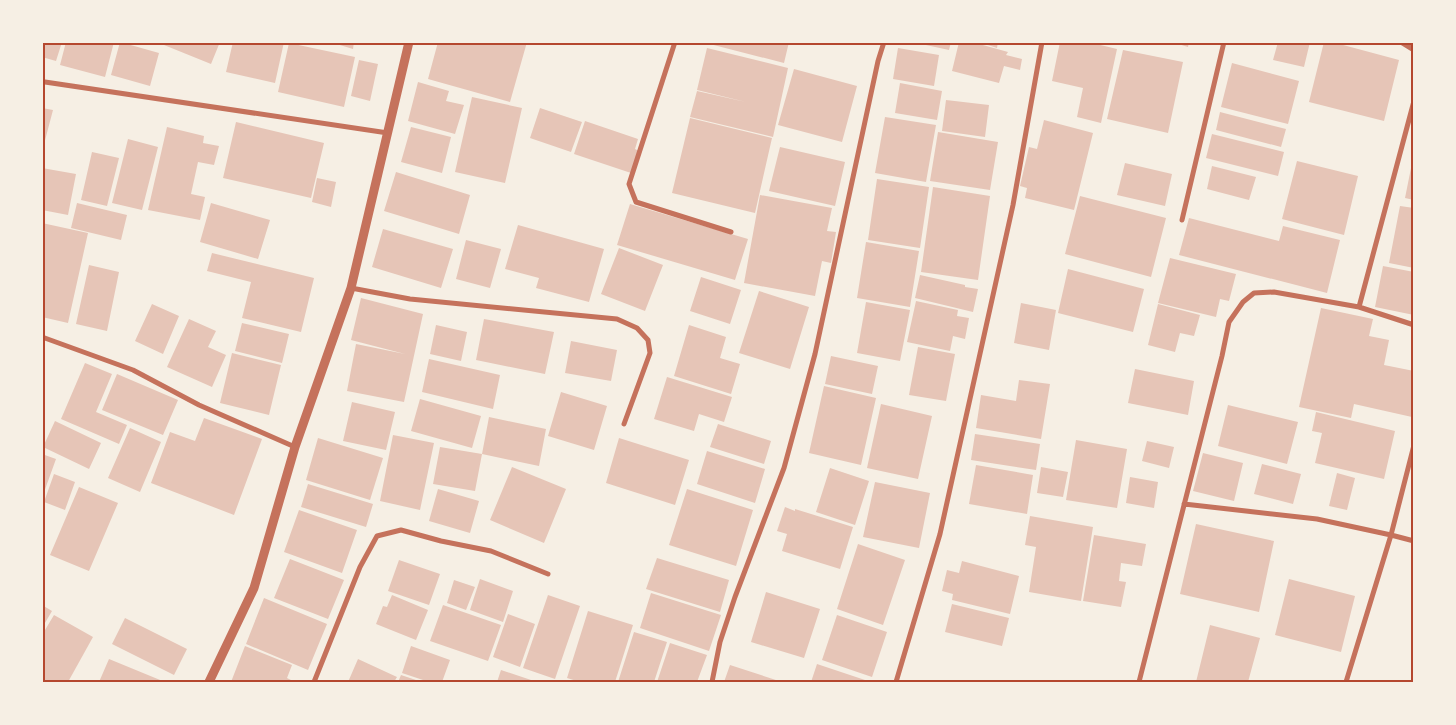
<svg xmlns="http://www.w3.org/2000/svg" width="1456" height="725" viewBox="0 0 1456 725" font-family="'Roboto Condensed',sans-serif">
<rect width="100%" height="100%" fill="#f6efe4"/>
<path fill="#e6c5b7" d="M42,42H62L56,61L42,57Z
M66,42H114L105,77L60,65Z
M120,42L159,53L150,86L111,75Z
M165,42H220L211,64L164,45Z
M233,42H284L275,83L226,72Z
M330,42H354L353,49Z
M438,42H527L510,102L428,79Z
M702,42H789L784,63Z
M912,42H951L949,50Z
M959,42H972L1008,52L1006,55L1022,59L1020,70L1004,66L999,83L952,71Z
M979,42H998L997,48Z
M1060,42H1088L1117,49L1101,123L1077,117L1083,88L1052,81Z
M1172,42H1189L1188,47Z
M1278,42H1310L1304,67L1273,60Z
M1324,42H1332L1399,60L1384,121L1309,102Z
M289,43L355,57L344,107L278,92Z
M707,48L788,68L773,137L690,117L697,91L746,102L697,90Z
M898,48L939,55L934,86L893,79Z
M1123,50L1183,62L1168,133L1107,119Z
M359,60L378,64L370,101L351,96Z
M1232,63L1299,81L1288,124L1221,107Z
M794,69L857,86L842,142L778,125Z
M418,82L449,91L446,101L464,105L455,134L408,121Z
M900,83L942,91L937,120L895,113Z
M472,97L522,108L505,183L455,172Z
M946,100L989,105L985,137L942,131Z
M42,108L53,110L43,148H42Z
M540,108L582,122L571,152L530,138Z
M1220,112L1286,129L1281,147L1216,130Z
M885,117L936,125L926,182L875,173Z
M690,118L772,138L755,213L672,193Z
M1044,120L1093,133L1074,210L1025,198L1027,188L1020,186L1029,147L1037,149Z
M585,121L638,139L635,149L639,151L631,173L574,154Z
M236,122L324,143L311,198L223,178Z
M167,127L204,136L203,143L219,146L214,165L198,162L191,194L205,197L200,220L148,210Z
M411,127L451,137L442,173L401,162Z
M938,132L998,142L990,190L930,181Z
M1212,134L1284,152L1278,176L1206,158Z
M128,139L158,147L142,210L112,203Z
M780,147L845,162L835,206L769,191Z
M92,152L119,158L107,206L81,200Z
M1413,158H1414V200L1405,198Z
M1297,161L1358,176L1344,235L1282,219Z
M1125,163L1172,174L1165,206L1117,195Z
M1212,166L1256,177L1249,200L1207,189Z
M42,168L76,174L68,215L42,210Z
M396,172L470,195L459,234L384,211Z
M317,178L336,182L331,207L312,202Z
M877,179L929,187L920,248L868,240Z
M933,187L990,196L978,280L921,272Z
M760,195L832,208L827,231L836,232L831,263L822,261L815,296L744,283Z
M1080,196L1166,218L1151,277L1065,254Z
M77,203L127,215L121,240L71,228Z
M211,203L270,220L258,259L200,242Z
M630,204L748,239L735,280L617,245Z
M1400,206L1414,208V268L1389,263Z
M1189,218L1279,241L1283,226L1340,240L1327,293L1179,255Z
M42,223L88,233L68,323L42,317Z
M518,225L604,249L589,302L536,288L539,278L505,269Z
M383,229L453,249L441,288L372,267Z
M466,240L501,249L490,288L456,279Z
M866,242L919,251L910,307L857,298Z
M619,248L663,265L645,311L601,294Z
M212,253L314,278L301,332L242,318L251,282L207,271Z
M1170,258L1236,274L1229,301L1220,299L1216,317L1158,303Z
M89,265L119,272L107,331L76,324Z
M1383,266L1414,272V315L1375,307Z
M1068,269L1144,289L1133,332L1058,313Z
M920,275L965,285V287L978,289L973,312L915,298Z
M701,277L741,290L730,324L690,311Z
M759,291L809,307L790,369L739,353Z
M361,298L423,314L404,402L347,391L356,344L405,354L351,340Z
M916,301L958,310L957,316L969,318L965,339L953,336L950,351L907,342Z
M866,302L910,310L900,361L857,353Z
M1021,303L1056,310L1049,350L1014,343Z
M152,304L179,316L163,354L135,341Z
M1158,304L1200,315L1194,336L1180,333L1175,352L1148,345Z
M1321,308L1373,319L1369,336L1389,340L1384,365L1414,371V409L1412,417L1354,404L1351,418L1299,407Z
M189,319L216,331L208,347L226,355L212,387L167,367Z
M484,319L554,332L545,374L476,360Z
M242,323L289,334L282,363L235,351Z
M436,325L467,332L461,361L430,354Z
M689,325L726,337L720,358L740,364L731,394L674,376Z
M571,341L617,350L611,381L565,373Z
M918,347L955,354L946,401L909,395Z
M232,353L281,365L269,415L220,403Z
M831,356L878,366L872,394L825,384Z
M429,359L500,375L493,409L422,392Z
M85,363L112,374L96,412L127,425L119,444L61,419Z
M1135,369L1194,381L1188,415L1128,403Z
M117,374L178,400L163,435L102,410Z
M667,377L732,397L724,422L699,414L694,431L654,419Z
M1019,380L1050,384L1041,439L976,428L981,395L1016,401Z
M824,386L876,398L861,465L809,453Z
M561,392L607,406L594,450L548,436Z
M420,399L481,416L472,448L411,431Z
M352,402L395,412L386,450L343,441Z
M881,404L932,416L918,479L867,468Z
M1228,405L1298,422L1287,464L1218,446Z
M1316,412L1395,431L1384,479L1315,463L1322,433L1312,431Z
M489,417L546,429L539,466L482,454Z
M204,418L262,439L234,515L151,483L170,432L195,441Z
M55,421L101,443L89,469L43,447Z
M718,424L771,441L764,464L710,447Z
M130,428L161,442L140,492L108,478Z
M975,434L1040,444L1036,470L971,460Z
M393,435L434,443L420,510L380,501Z
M318,438L383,458L370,500L306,480Z
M619,438L689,460L675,505L606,483Z
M1076,440L1127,449L1117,508L1066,500Z
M1147,441L1174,447L1169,468L1142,461Z
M440,447L482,454L475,491L433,484Z
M707,451L765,469L755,503L697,484Z
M1203,453L1243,463L1234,501L1193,491Z
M42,454L56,459L43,495H42Z
M1262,464L1301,474L1293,504L1254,494Z
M976,465L1033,475L1027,514L969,504Z
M512,467L566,489L544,543L490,520Z
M1041,467L1068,472L1063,497L1037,493Z
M830,468L869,481L855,525L816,512Z
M1337,473L1355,478L1347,510L1329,506Z
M54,474L75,482L65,510L44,502Z
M1130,477L1158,482L1154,508L1126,503Z
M875,482L930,493L919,548L863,537Z
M308,484L373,504L366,527L301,507Z
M79,487L118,503L89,571L50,555Z
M438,489L479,501L470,533L429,521Z
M687,489L753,510L736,566L669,545Z
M785,507L795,511V509L853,527L840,569L782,551L787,534L777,531Z
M299,510L357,530L342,573L284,552Z
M1030,516L1093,527L1081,601L1029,592L1036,547L1025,545Z
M1196,524L1274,541L1259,612L1180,594Z
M1094,535L1146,544L1142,566L1121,563L1119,581L1126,582L1121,607L1083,601Z
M858,544L905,560L883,625L837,609Z
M657,558L729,580L720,612L646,589Z
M290,559L344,580L328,619L274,598Z
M399,560L440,574L429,605L388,591Z
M962,561L1019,576L1010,614L952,600L953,594L942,591L947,570L959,573Z
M480,579L513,591L503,622L470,610Z
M1289,579L1355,596L1341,652L1275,635Z
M454,580L475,587L466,610L447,603Z
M766,592L820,609L804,658L751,642Z
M651,593L721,615L709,651L640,628Z
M392,595L428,610L416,640L376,624L383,606L387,607Z
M548,595L580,606L555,679L523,668Z
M264,598L327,624L308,670L246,644Z
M952,604L1009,618L1002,646L945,632Z
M42,605L52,611L42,628Z
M443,605L501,625L488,661L430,641Z
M588,611L633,625L615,682H580L567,678Z
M508,614L535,624L520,667L493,657Z
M54,615L93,637L68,682H42V635Z
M837,615L887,632L872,677L822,660Z
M125,618L187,649L174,675L112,644Z
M1210,625L1260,638L1248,682H1196Z
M634,632L667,642L654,682H618Z
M670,643L707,655L697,682H657Z
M245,646L292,665L287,678L291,680L290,682H231Z
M411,646L450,660L442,682H429L402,673Z
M109,659L165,682H99Z
M358,659L397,677L394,682H348Z
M817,664L871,682H811Z
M730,665L782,682H724Z
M501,670L537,682H497Z
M401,675L422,682H398Z"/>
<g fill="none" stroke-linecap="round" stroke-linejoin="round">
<path stroke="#c5725c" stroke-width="5" d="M675,42L629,184L636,202L731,232
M1401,42L1414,50
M45,82L388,133
M1182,220L1224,42
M351,288L410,299L617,319L637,328L648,340L650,353L624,424
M1359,307L1414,325
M42,337L133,370L199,405L295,447
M1414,445L1391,535L1414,541
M1184,504L1317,519L1391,535L1346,682
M314,682L360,567L377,536L401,530L441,541L491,551L548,574
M712,682L720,642L735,597L784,468L815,354L878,61L884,42
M896,682L940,534L1013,205L1042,42
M1139,682L1222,356L1229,322L1243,302L1254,293L1274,292L1359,307L1414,101"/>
<path stroke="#c5725c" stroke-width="9" d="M209,682L254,588L295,447L351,288L409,42"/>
</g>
<rect width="1456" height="725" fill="none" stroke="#f6efe4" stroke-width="88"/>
<rect x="44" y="44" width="1368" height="637" fill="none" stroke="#b5482f" stroke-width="2"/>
</svg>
